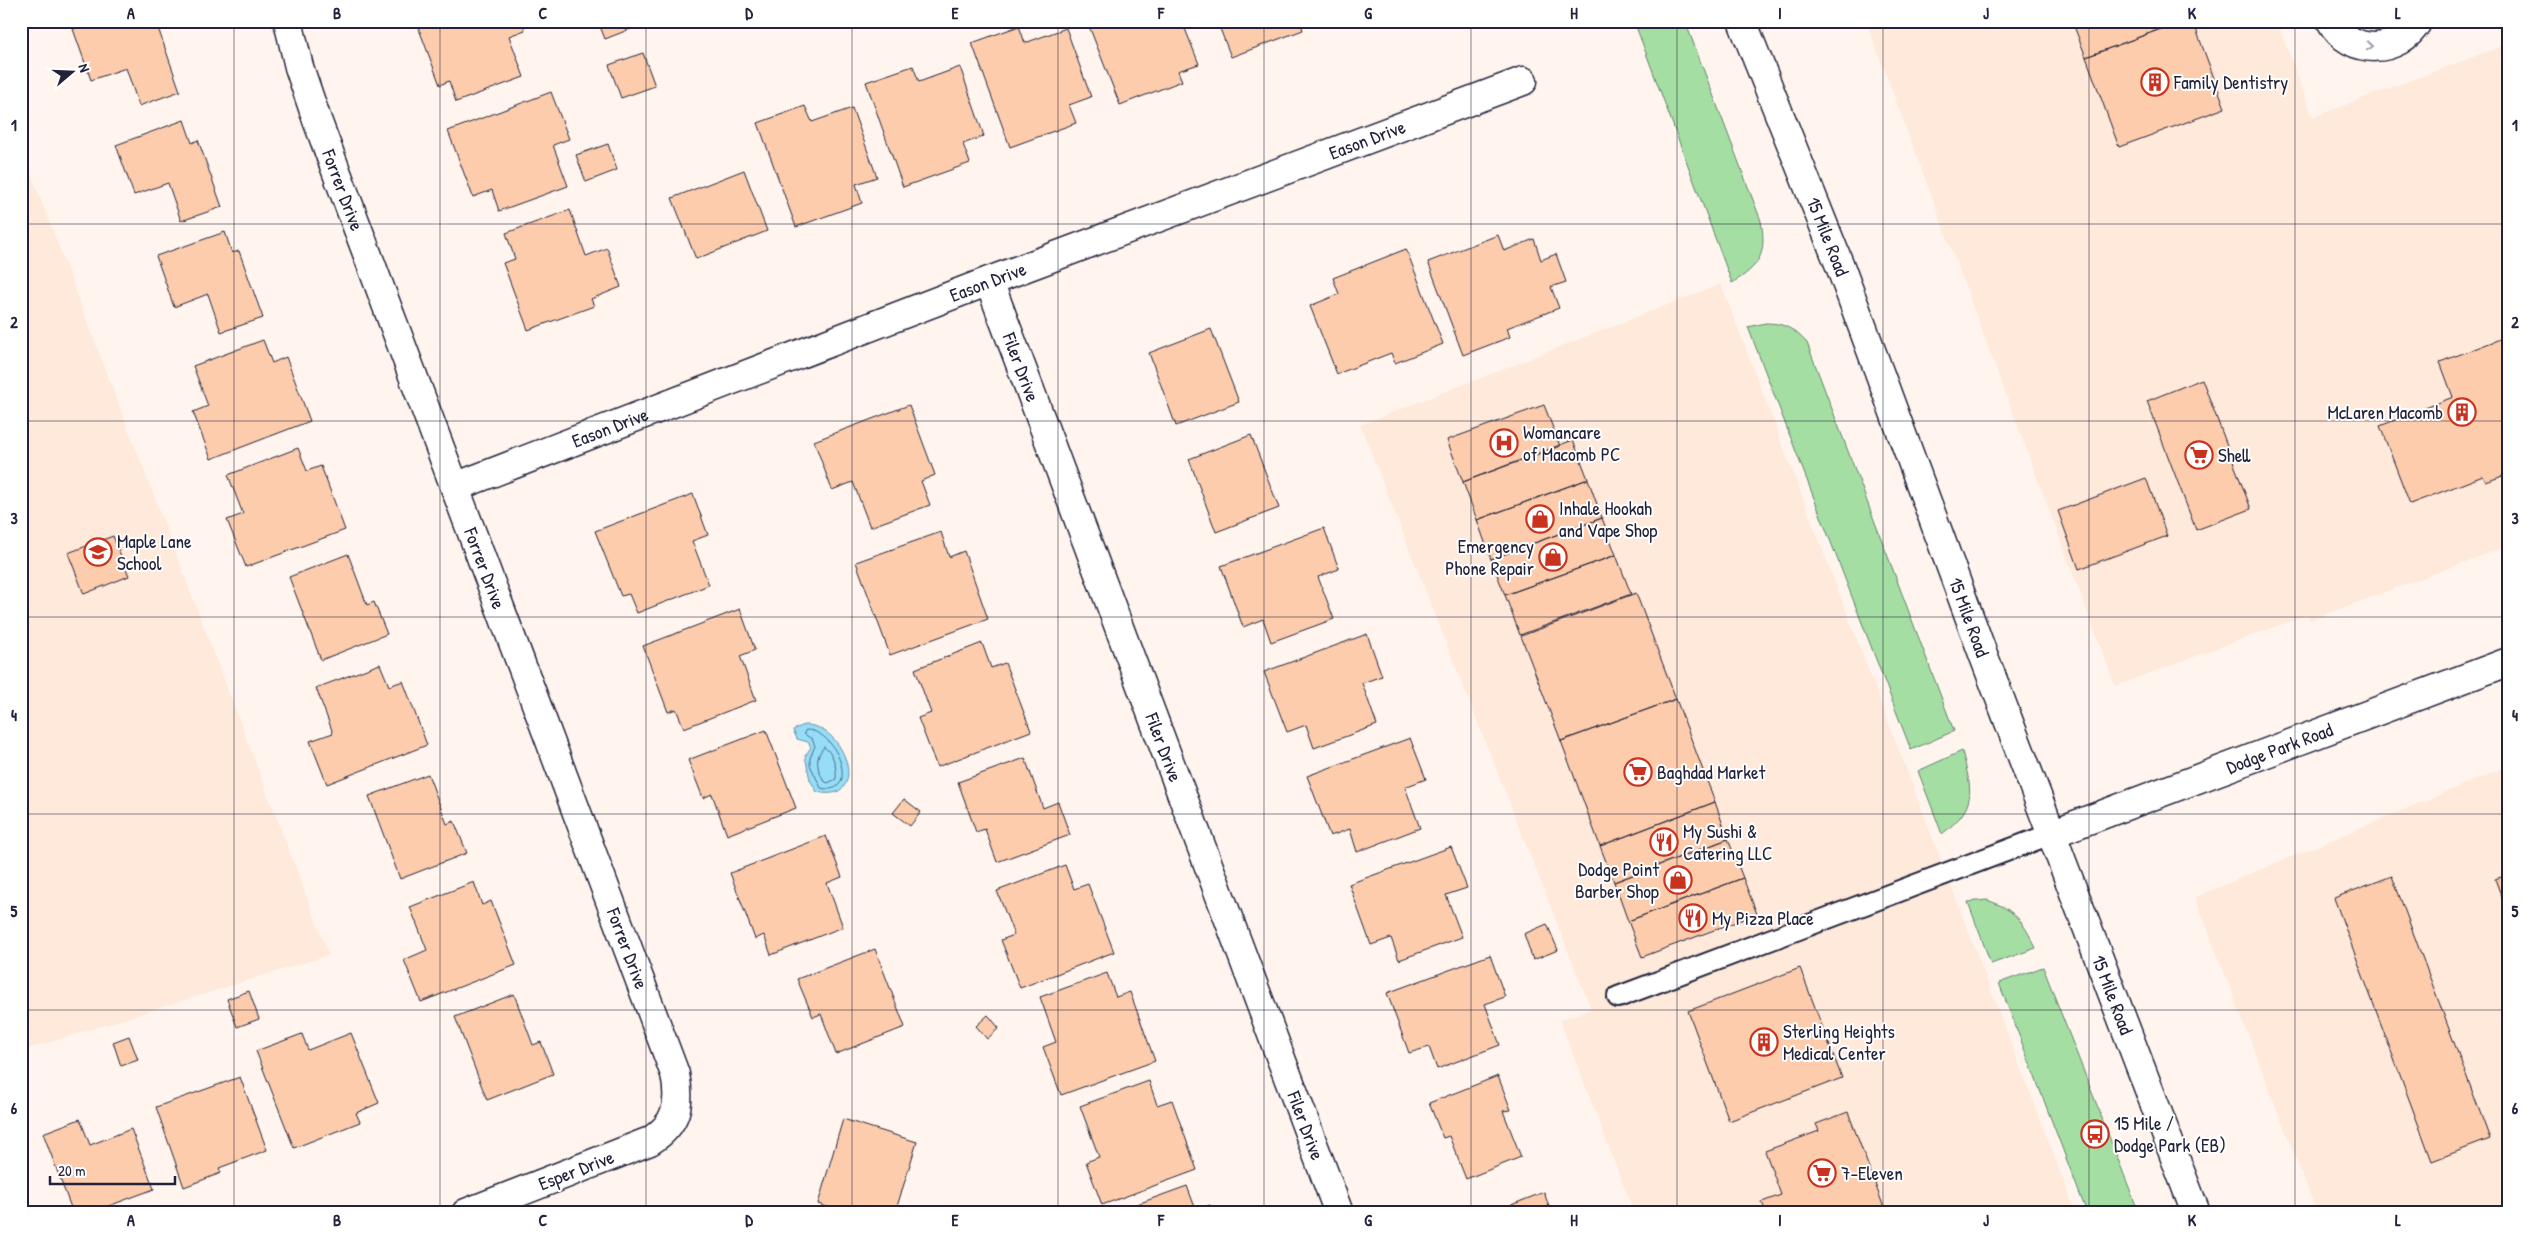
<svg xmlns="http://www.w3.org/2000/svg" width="2529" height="1234" viewBox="0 0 2529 1234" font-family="'Patrick Hand',sans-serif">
<rect width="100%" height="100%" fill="#fff5ee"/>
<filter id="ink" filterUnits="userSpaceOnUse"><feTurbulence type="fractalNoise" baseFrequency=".02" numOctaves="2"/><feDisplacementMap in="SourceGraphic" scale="10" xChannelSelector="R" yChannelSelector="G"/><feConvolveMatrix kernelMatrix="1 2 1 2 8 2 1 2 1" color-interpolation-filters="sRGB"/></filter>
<g filter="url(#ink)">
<path fill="#fee9da" d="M1866,21H2277L2313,117L2508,44V546L2310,620L2307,615L2115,686Z
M21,148L329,955L21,1051Z
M1721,284L2076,1213H1634L1560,1020L1591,1009L1360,425Z
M2508,766V1213H2317L2195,897Z"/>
<path fill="#a5dea3" stroke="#64806f" d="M1634,21H1685L1761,221C1767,254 1760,266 1732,283Z
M1766,323C1785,323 1794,329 1807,343L1954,731L1911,750L1748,327Z
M1962,751C1972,792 1978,806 1942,834L1918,771Z
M1987,900C2016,910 2023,922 2036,948L1991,964L1968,902Z
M2043,967L2139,1213H2087L1999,983Z"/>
<path fill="#96ddf8" stroke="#6892ac" d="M804,725C846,723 871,805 817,792L810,780L805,756L811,747L808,742L797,739L793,730Z"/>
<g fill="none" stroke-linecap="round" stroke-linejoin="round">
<path stroke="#506d87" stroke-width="1" d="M806,730C838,729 861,798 821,788L810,765V758L815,746L812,739L804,734Z
M824,747C834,754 837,767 836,779L828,783L824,781C817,769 814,758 824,747Z"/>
</g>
<path fill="#fdccac" stroke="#22223b" d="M96,21H148L150,27L157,25L180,91L139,106L126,68L91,80L73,29Z
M416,21H522L525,30L509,36L524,77L456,102L449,81L440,85Z
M598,21H651L605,39Z
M1087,21H1182L1199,64L1178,71L1182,81L1120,105Z
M1217,21H1300L1303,30L1231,57Z
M2072,21H2182L2086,57Z
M2182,21H2193L2225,108L2119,147L2086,57Z
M1019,26L1025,43L1066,28L1091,97L1069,105L1076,123L1010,147L972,43Z
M643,53L655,86L621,98L609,65Z
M913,66L919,82L960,67L984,136L963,144L970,163L903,187L866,82Z
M551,92L569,139L553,145L568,186L499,211L492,190L473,197L448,131Z
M805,106L812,122L852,108L877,177L856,184L862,203L796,227L758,123Z
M184,120L192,143L198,140L222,207L181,221L168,183L134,195L116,145Z
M608,144L617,170L586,182L576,155Z
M744,170L767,231L696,259L672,198Z
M570,210L586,256L607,248L621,287L591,299L594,306L528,330L503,263L515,259L506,233Z
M225,232L232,253L239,251L263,318L221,332L208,294L174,307L156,256Z
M1498,235L1504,251L1534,239L1541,260L1556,254L1566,282L1551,287L1559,308L1507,328L1510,337L1463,355L1428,262Z
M1406,249L1443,344L1395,363L1391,353L1337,374L1310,306L1339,294L1333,278Z
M1211,329L1239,402L1176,426L1149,353Z
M2508,336V474L2486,482L2483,476L2410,504L2380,426L2453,397L2440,362Z
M263,340L272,363L286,357L310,421L211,459L193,412L208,406L193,366Z
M2202,379L2251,509L2196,530L2147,401Z
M909,405L935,475L921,481L930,505L870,527L853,482L832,490L814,441Z
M1544,405L1560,446L1463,482L1447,440Z
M1251,435L1279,508L1216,532L1189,459Z
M1573,440L1588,479L1477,520L1463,482Z
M298,448L307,471L321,466L345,530L246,567L227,520L243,514L228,475Z
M2146,478L2167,536L2079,569L2058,511Z
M1588,479L1602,518L1491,559L1477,520Z
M693,494L708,535L692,541L709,585L637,613L629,594L621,596L595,531Z
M1602,518L1616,555L1505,595L1491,559Z
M1324,528L1339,569L1318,577L1334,619L1271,642L1263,619L1243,627L1221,566Z
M941,532L949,557L964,551L988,619L890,655L856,562Z
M113,536L129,576L84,594L68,553Z
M348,554L367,605L374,602L387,634L321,660L289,577Z
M1616,555L1631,594L1520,635L1505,595Z
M1636,593L1676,699L1561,741L1521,636Z
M740,609L755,650L740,656L756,700L684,728L676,709L668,712L643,646Z
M1367,634L1382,676L1362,683L1377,725L1314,748L1306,725L1287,732L1264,672Z
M982,643L991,668L1005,663L1031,731L937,767L918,718L931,713L915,669Z
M380,664L389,686L403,681L427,745L327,784L310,741L333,733L316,688Z
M1676,699L1715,802L1600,846L1561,741Z
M766,730L796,808L727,835L712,794L703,798L688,760Z
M1410,738L1426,779L1405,787L1420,828L1357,852L1350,829L1330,836L1307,776Z
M1025,758L1043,808L1058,802L1070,835L997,862L985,829L976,832L958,782Z
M428,774L447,824L454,821L467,853L400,879L369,796Z
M904,799L921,812L910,826L893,813Z
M1715,802L1728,839L1614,882L1600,846Z
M826,836L842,877L827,883L843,927L771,955L764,935L755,939L730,873Z
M1728,839L1743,878L1628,921L1614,882Z
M1451,847L1467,888L1446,895L1462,937L1399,960L1391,938L1371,945L1349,884Z
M1065,865L1074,889L1088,884L1114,952L1020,988L1001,940L1014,935L997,891Z
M2508,875V914L2495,879Z
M2392,876L2490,1139L2432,1161L2334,898Z
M1743,878L1757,914L1642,957L1628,921Z
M474,882L482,905L491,901L516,965L421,1002L404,960L427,950L410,907Z
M1547,924L1558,950L1533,960L1524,934Z
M875,949L905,1027L836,1054L821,1014L813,1017L797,979Z
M1490,955L1505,997L1485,1004L1500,1045L1437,1069L1429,1047L1409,1053L1387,993Z
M1800,968L1842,1078L1729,1121L1688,1011Z
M1107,973L1116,997L1130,992L1155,1061L1061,1095L1043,1047L1056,1042L1040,997Z
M249,991L259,1019L237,1027L227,999Z
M514,994L533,1045L541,1042L553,1074L487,1100L455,1017Z
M988,1015L999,1028L987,1039L976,1026Z
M351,1033L379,1103L356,1113L360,1122L294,1148L256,1051L302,1034L308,1050Z
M129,1036L138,1060L121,1066L113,1042Z
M1498,1076L1511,1110L1503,1111L1521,1157L1466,1179L1449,1136L1443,1138L1429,1103Z
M240,1077L267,1150L219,1168L221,1173L184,1187L156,1107Z
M1149,1081L1157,1105L1172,1100L1197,1170L1102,1205L1086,1162L1099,1157L1080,1106Z
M1848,1112L1886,1213H1766L1762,1202L1781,1195L1765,1151L1819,1131L1816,1124Z
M80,1119L90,1145L131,1129L154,1189L90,1213H73L43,1133Z
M843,1119L917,1142L895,1213H845L818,1204Z
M1187,1186L1196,1210L1210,1205L1213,1213H1119L1118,1211Z
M21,1188L31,1213H21Z
M1544,1192L1551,1213H1491Z"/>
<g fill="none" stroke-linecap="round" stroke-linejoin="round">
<g stroke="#22223b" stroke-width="24">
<path id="lane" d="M1618,997L2051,834"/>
</g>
<g stroke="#22223b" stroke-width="31">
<g id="street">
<path id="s1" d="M288,21L299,67L317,120L675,1074C681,1104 677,1124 650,1141L466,1213"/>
<path d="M2331,21C2350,56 2399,55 2418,21"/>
<path id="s2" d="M989,281L1339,1213"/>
<path id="s3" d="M455,487L989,281L1523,81"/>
</g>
</g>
<g stroke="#22223b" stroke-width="31">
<g id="secondary">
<path id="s4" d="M1742,21L1840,266L1983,654L2196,1213"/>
<path id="s5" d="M2051,834L2508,662"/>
</g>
</g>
<use href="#lane" stroke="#fff" stroke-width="20"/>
<use href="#street" stroke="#fff" stroke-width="28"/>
<use href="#secondary" stroke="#fff" stroke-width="28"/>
</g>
<defs><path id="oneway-chevron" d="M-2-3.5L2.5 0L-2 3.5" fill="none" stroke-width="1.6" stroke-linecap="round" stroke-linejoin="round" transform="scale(1.25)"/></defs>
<use stroke="#9c9ca7" href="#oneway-chevron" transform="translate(2370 46) rotate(5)"/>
</g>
<path fill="none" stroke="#22223b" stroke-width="1" stroke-opacity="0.55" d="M234,21V1213M440,21V1213M646,21V1213M852,21V1213M1058,21V1213M1264,21V1213M1471,21V1213M1677,21V1213M1883,21V1213M2089,21V1213M2295,21V1213M21,224H2508M21,421H2508M21,617H2508M21,814H2508M21,1010H2508"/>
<defs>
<g id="building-ring" transform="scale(1.4375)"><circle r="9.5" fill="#fff" stroke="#c8321e" stroke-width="1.5"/><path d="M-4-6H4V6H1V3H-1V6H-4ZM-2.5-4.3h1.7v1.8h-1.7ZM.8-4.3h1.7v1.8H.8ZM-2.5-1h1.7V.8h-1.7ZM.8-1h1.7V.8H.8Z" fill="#c8321e"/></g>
<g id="hospital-ring" transform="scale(1.4375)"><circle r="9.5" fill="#fff" stroke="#c8321e" stroke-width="1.5"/><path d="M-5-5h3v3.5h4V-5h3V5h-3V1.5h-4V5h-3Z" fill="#c8321e"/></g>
<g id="supermarket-ring" transform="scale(1.4375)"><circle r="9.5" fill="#fff" stroke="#c8321e" stroke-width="1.5"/><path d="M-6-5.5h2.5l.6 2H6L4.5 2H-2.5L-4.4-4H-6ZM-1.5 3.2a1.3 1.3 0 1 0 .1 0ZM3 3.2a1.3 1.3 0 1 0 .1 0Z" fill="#c8321e"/></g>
<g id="shop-ring" transform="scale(1.4375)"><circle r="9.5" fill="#fff" stroke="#c8321e" stroke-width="1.5"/><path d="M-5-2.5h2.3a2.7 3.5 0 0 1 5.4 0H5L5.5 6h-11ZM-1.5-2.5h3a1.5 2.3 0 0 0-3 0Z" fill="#c8321e"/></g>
<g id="school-ring" transform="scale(1.4375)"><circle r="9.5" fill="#fff" stroke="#c8321e" stroke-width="1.5"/><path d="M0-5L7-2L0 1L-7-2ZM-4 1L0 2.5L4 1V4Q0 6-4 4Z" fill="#c8321e"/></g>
<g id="restaurant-ring" transform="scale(1.4375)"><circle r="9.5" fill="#fff" stroke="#c8321e" stroke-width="1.5"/><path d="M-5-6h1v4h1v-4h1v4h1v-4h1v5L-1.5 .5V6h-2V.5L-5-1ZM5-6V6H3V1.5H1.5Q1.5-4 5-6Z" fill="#c8321e"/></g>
<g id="bus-ring" transform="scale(1.4375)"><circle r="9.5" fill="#fff" stroke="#c8321e" stroke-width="1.5"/><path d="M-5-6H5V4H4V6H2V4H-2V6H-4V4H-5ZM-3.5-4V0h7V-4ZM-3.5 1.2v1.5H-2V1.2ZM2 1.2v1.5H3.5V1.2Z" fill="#c8321e"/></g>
</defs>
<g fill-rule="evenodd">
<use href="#building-ring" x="2155" y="82"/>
<use href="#building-ring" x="2462" y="412"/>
<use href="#hospital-ring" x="1504" y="443"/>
<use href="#supermarket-ring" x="2199" y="455"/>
<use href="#shop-ring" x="1540" y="519"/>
<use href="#school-ring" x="98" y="552"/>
<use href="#shop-ring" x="1553" y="557"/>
<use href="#supermarket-ring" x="1638" y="772"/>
<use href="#restaurant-ring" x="1664" y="842"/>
<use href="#shop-ring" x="1678" y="880"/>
<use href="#restaurant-ring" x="1693" y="918"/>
<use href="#building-ring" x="1764" y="1042"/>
<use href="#bus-ring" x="2095" y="1134"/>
<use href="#supermarket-ring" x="1822" y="1173"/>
</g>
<g text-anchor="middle" stroke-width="4" stroke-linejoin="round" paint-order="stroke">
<g font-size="19" fill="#22223b" stroke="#fff" text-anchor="start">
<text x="2174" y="89">Family Dentistry</text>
<text x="2443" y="419" text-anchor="end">McLaren Macomb</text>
<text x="1523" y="439">Womancare<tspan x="1523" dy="22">of Macomb PC</tspan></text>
<text x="2218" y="462">Shell</text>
<text x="1559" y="515">Inhale Hookah<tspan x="1559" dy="22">and Vape Shop</tspan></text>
<text x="117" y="548">Maple Lane<tspan x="117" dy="22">School</tspan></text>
<text x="1534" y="553" text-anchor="end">Emergency<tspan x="1534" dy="22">Phone Repair</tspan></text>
<text x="1657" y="779">Baghdad Market</text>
<text x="1683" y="838">My Sushi &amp;<tspan x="1683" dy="22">Catering LLC</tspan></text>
<text x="1659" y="876" text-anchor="end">Dodge Point<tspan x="1659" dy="22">Barber Shop</tspan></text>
<text x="1712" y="925">My Pizza Place</text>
<text x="1783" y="1038">Sterling Heights<tspan x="1783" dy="22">Medical Center</tspan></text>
<text x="2114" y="1130">15 Mile /<tspan x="2114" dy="22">Dodge Park (EB)</tspan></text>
<text x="1841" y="1180">7-Eleven</text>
</g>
<g font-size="19" fill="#22223b" stroke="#fff">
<text dy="7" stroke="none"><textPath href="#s3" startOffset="976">Eason Drive</textPath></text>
<text dy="7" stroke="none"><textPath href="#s1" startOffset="178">Forrer Drive</textPath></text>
<text dy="7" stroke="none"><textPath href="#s4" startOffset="232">15 Mile Road</textPath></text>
<text dy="7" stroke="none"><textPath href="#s3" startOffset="571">Eason Drive</textPath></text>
<text dy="7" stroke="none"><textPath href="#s2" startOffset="92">Filer Drive</textPath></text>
<text dy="7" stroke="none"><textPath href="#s3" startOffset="166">Eason Drive</textPath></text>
<text dy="7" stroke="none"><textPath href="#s1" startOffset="582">Forrer Drive</textPath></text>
<text dy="7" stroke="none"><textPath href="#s4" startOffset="638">15 Mile Road</textPath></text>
<text dy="7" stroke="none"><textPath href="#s2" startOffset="498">Filer Drive</textPath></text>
<text dy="7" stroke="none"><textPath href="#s5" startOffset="244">Dodge Park Road</textPath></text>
<text dy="7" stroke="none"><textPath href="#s1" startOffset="988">Forrer Drive</textPath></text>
<text dy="7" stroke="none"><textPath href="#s4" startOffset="1042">15 Mile Road</textPath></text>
<text dy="7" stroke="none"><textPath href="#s2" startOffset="902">Filer Drive</textPath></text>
<text transform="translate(576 1170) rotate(-21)" y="7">Esper Drive</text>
</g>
</g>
<rect width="2529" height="1234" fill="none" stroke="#fff" stroke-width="55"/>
<g transform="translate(72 72) rotate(71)" stroke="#ffffff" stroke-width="4" paint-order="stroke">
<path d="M0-4L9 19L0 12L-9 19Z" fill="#22223b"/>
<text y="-8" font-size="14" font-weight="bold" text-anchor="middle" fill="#22223b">N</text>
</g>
<path d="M50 1176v8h125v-8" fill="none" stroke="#22223b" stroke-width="2.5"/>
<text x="58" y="1176" font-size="15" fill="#22223b" stroke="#ffffff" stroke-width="4" paint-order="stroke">20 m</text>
<rect x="28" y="28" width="2474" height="1178" fill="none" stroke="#22223b" stroke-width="2"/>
<g font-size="16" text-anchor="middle" font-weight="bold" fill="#22223b">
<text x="131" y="19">A</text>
<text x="337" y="19">B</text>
<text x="543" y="19">C</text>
<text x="749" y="19">D</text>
<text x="955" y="19">E</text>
<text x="1161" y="19">F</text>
<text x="1368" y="19">G</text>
<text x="1574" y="19">H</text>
<text x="1780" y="19">I</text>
<text x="1986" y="19">J</text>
<text x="2192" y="19">K</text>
<text x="2398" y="19">L</text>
<text x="14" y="131">1</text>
<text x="2515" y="131">1</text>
<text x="14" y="328">2</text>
<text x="2515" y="328">2</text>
<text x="14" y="524">3</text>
<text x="2515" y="524">3</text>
<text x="14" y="721">4</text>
<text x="2515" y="721">4</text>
<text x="14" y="917">5</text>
<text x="2515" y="917">5</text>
<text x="14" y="1114">6</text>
<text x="2515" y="1114">6</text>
<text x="131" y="1226">A</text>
<text x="337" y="1226">B</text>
<text x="543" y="1226">C</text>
<text x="749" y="1226">D</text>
<text x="955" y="1226">E</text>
<text x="1161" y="1226">F</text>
<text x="1368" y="1226">G</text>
<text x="1574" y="1226">H</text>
<text x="1780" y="1226">I</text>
<text x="1986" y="1226">J</text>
<text x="2192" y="1226">K</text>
<text x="2398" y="1226">L</text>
</g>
</svg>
